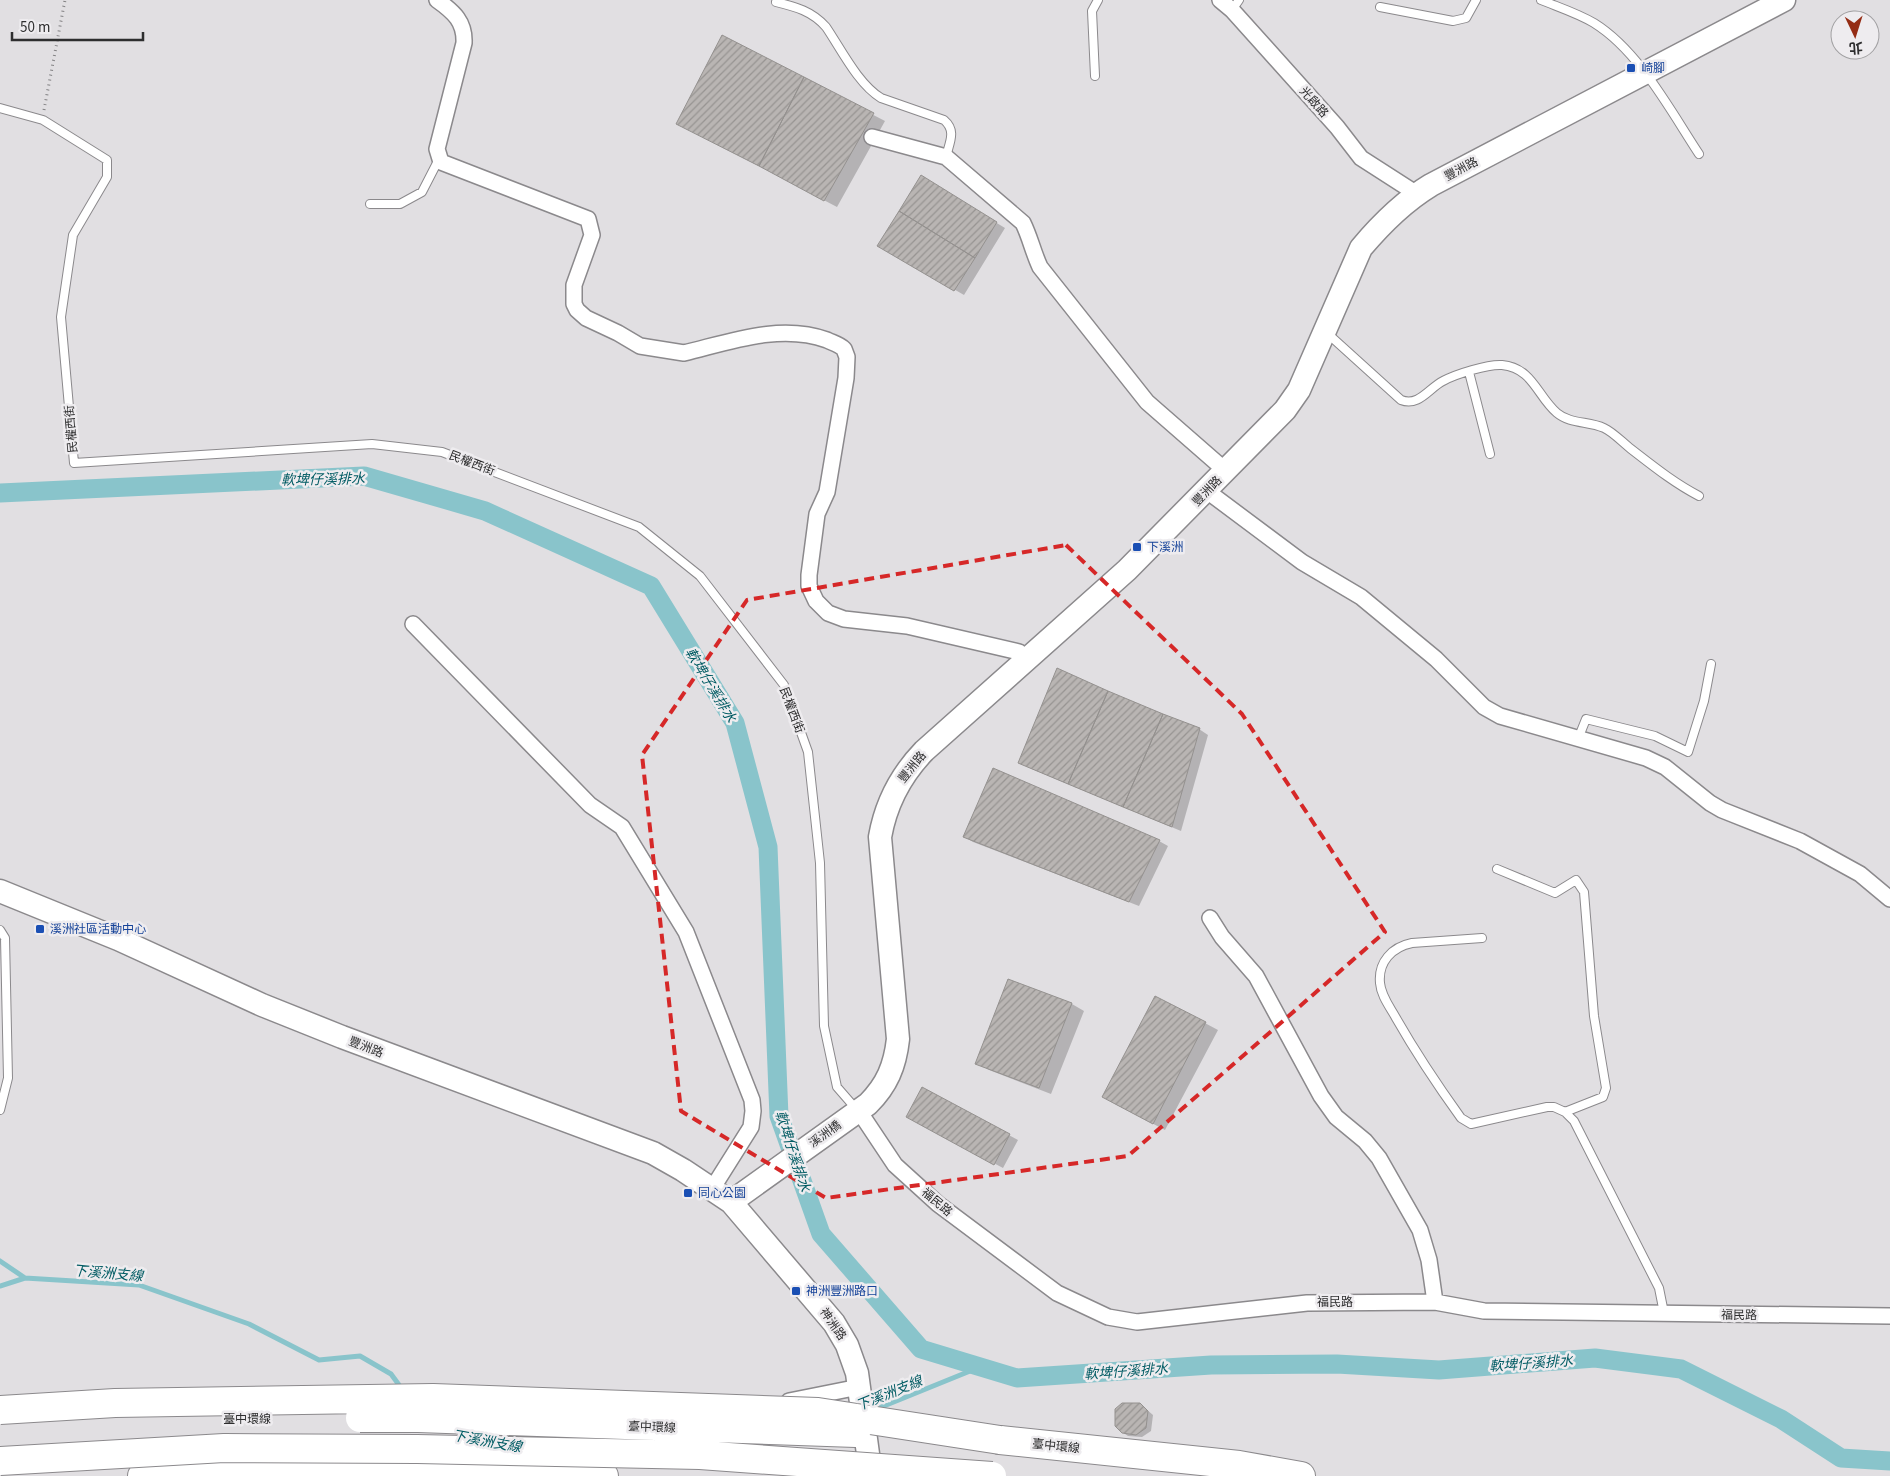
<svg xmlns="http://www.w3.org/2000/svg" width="1890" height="1476" viewBox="0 0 1890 1476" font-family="'Source Sans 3','Noto Sans TC',sans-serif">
<defs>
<pattern id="building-hatch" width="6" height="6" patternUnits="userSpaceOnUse" patternTransform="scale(1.25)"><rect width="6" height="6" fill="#b9b5b3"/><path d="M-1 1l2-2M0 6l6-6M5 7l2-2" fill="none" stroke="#979492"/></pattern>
</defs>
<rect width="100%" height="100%" fill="#e1dfe2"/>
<path fill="#0003" d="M723,37L885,121L837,207L690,130Z
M921,177L1005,228L964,295L879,246Z
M1199,729L1208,735L1181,831L1032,769L1020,762Z
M965,837L1159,841L1168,846L1139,906L973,842Z
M1009,980L1072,1004L1084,1011L1051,1094L989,1070L977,1063Z
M1156,997L1218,1030L1165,1130L1115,1104Z
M923,1089L1018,1140L1003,1168L916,1122Z
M1140,1404L1153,1415L1151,1431L1142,1437L1128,1436L1122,1432Z"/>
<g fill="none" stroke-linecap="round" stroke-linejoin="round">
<path stroke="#89c4cb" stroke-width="5" d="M0,1261L25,1278
M0,1286L25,1278L139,1285L249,1324L319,1360L360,1356L391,1374L402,1389
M874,1410L980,1367"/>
<path stroke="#89c4cb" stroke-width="19" d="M0,493L364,476L485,511L651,586L735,723L768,847L779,1116L821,1234L921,1349L1017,1378L1211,1365L1337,1364L1439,1370L1595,1358L1681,1369L1781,1419L1841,1458L1890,1461"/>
</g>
<path fill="url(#building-hatch)" stroke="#94918f" d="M722,35L804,77L759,166L676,124Z
M804,77L874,113L824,201L759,166Z
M921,175L997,222L975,258L899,211Z
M899,211L975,258L954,291L877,246Z
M1057,668L1108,691L1068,784L1018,763Z
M1108,691L1163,714L1123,807L1068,784Z
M1163,714L1200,728L1172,827L1123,807Z
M993,768L1160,840L1129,902L963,837Z
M1008,979L1072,1003L1039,1088L975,1064Z
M1155,996L1206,1022L1153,1124L1102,1097Z
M922,1087L1010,1134L994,1165L906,1117Z
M1122,1403H1140L1148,1411L1146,1428L1136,1435L1122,1433L1115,1426V1409Z"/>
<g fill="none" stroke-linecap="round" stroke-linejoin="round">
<g stroke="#8b898c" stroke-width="10">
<path id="lane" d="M1541,0C1558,7 1577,13 1594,23C1639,51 1670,110 1699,154
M776,2C796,7 812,11 826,27C841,49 858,84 881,98L944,120C957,131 949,143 946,157
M1380,7L1453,21L1466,18L1476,0
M1232,10L1239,0
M1095,76L1092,11L1098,0
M0,108L43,120L107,160V177L73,235L61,317L74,463L372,444L442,452L639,527L700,576L784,685L808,752L820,863L824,1026L837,1087L857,1110
M370,204H400L422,192L439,159
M1327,333L1401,400C1419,407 1429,388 1443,381C1456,374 1488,364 1502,365C1533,368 1537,396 1557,413C1570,424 1589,421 1604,428C1613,432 1622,442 1631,449C1653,466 1674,483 1699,496
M1469,372L1490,454
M1578,739L1586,719L1655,736L1688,752L1704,701L1711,664
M1497,869L1555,893L1576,880L1584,892L1594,1016L1606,1088L1603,1097L1565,1112L1574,1121L1659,1288L1664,1313
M0,930L5,938L8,1078L0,1110
M1482,938L1412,943C1392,947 1378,962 1380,983C1381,996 1390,1007 1396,1018C1416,1053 1438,1086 1461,1118L1471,1124L1547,1107H1554L1565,1112"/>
</g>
<g stroke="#8b898c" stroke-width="18">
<path id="street" d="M437,0C454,12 465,22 464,43L437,149L441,162L588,219L592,235L574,285V304L577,310L586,318L618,333L640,346L684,353C730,342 780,323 827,340C833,343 839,344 844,349L847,357L846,378L827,492L817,514L809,575V586L816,601L828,613L844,619L907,626L1019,652L1026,660
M1220,0L1232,10L1337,127L1361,158L1417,194
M872,137L946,157L1023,223C1030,237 1033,252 1040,267L1147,402L1226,471
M1207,491L1302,562L1361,597L1436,659L1484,707L1500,716L1646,758L1665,767L1710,803L1722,810L1800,841L1860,874L1890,899
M413,624L590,805L622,827L686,932L752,1100L753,1111L751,1127L712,1189
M1210,918L1222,937L1256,976L1321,1096L1336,1117L1365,1141L1379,1158L1420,1230L1429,1260L1435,1302
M859,1111L895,1165L938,1204L1057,1293L1108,1317L1137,1322L1307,1303L1435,1302L1484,1311L1890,1316
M789,1401L859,1387"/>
</g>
<g stroke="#8b898c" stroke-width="25">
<path id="secondary" d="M0,891L118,939L262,1005L342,1037L653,1153L683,1170L731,1202L834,1323L847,1345L857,1373L871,1476
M731,1202L868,1104C887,1085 895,1066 898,1039L880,837C886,803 900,776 924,751L1127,570L1285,410L1299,390L1361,248C1382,223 1403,202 1431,185L1784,0"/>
</g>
<g stroke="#8b898c" stroke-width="30">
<path id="highway" d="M1000,1440L1239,1465L1301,1476
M142,1476L429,1470L604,1476"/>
</g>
<path stroke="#848385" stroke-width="3" stroke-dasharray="1 4" stroke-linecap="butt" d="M44,110L65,0"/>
<use href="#lane" stroke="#fff" stroke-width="8"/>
<use href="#street" stroke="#fff" stroke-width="15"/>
<use href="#secondary" stroke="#fff" stroke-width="22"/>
<use href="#highway" stroke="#fff" stroke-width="28"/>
<g stroke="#8b898c" stroke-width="30" stroke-linecap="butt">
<path id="highway-bridge" d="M0,1410L115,1403L433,1398L818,1412L1000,1440
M360,1418H418L856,1433
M0,1461L224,1448L417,1449L700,1455L992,1476"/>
</g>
<use href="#highway-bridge" stroke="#fff" stroke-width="28"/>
</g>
<path fill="none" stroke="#d62828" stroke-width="4" stroke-dasharray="10 6" stroke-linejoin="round" d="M1066,545L1242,714L1385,932L1128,1156L826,1198L681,1111L642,755L747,600Z"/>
<g fill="#1a4fb4" stroke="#eeecef" stroke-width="2">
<rect x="1626" y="63" width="10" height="10" rx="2.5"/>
<rect x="1132" y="542" width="10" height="10" rx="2.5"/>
<rect x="35" y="924" width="10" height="10" rx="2.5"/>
<rect x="683" y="1188" width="10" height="10" rx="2.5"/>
<rect x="791" y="1286" width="10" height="10" rx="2.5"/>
</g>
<g text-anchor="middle" stroke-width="5" stroke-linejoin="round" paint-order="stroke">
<g font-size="12" fill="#164399" stroke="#eeecef" text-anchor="start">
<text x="1641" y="72">崎腳</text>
<text x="1147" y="551">下溪洲</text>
<text x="50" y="933">溪洲社區活動中心</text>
<text x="698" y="1197">同心公園</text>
<text x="806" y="1295">神洲豐洲路口</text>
</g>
<g font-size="12" fill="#2e2e2f" stroke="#eeecef">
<text transform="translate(1314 102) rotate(48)" y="4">光啟路</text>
<text transform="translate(1461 169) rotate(-28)" y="4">豐洲路</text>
<text transform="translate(71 429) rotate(-95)" y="4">民權西街</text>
<text transform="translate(472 463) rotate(21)" y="4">民權西街</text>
<text transform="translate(1207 491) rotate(-46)" y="4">豐洲路</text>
<text transform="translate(792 710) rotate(69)" y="4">民權西街</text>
<text transform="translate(912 767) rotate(-51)" y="4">豐洲路</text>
<text transform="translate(366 1047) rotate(21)" y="4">豐洲路</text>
<text transform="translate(825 1134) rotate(-36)" y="4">溪洲橋</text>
<text transform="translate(937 1202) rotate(40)" y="4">福民路</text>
<text x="1335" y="1306">福民路</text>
<text transform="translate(1739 1315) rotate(1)" y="4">福民路</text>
<text transform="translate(833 1324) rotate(55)" y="4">神洲路</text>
<text x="247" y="1423">臺中環線</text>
<text transform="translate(652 1427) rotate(2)" y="4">臺中環線</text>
<text transform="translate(1056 1446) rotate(6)" y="4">臺中環線</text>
</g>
<g font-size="14" font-style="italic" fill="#015b63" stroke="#eeecef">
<text transform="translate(323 479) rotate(-1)" y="5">軟埤仔溪排水</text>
<text transform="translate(711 685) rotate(59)" y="5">軟埤仔溪排水</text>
<text transform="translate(793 1151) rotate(72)" y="5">軟埤仔溪排水</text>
<text transform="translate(108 1273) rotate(5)" y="5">下溪洲支線</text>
<text transform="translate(1531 1363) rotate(-4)" y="5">軟埤仔溪排水</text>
<text transform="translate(1126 1371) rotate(-4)" y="5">軟埤仔溪排水</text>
<text transform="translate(889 1393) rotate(-22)" y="5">下溪洲支線</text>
<text transform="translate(487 1441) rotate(10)" y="5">下溪洲支線</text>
</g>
</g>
<g transform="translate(1855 35) rotate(176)"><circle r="24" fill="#eeecef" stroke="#a1a0a2"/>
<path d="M0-4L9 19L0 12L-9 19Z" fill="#942c14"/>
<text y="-8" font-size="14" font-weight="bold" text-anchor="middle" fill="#2e2e2f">北</text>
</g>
<path d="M12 32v8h131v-8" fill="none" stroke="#2e2e2f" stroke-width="2.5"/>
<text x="20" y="32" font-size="15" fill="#2e2e2f" stroke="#eeecef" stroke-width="4" paint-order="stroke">50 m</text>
</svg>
